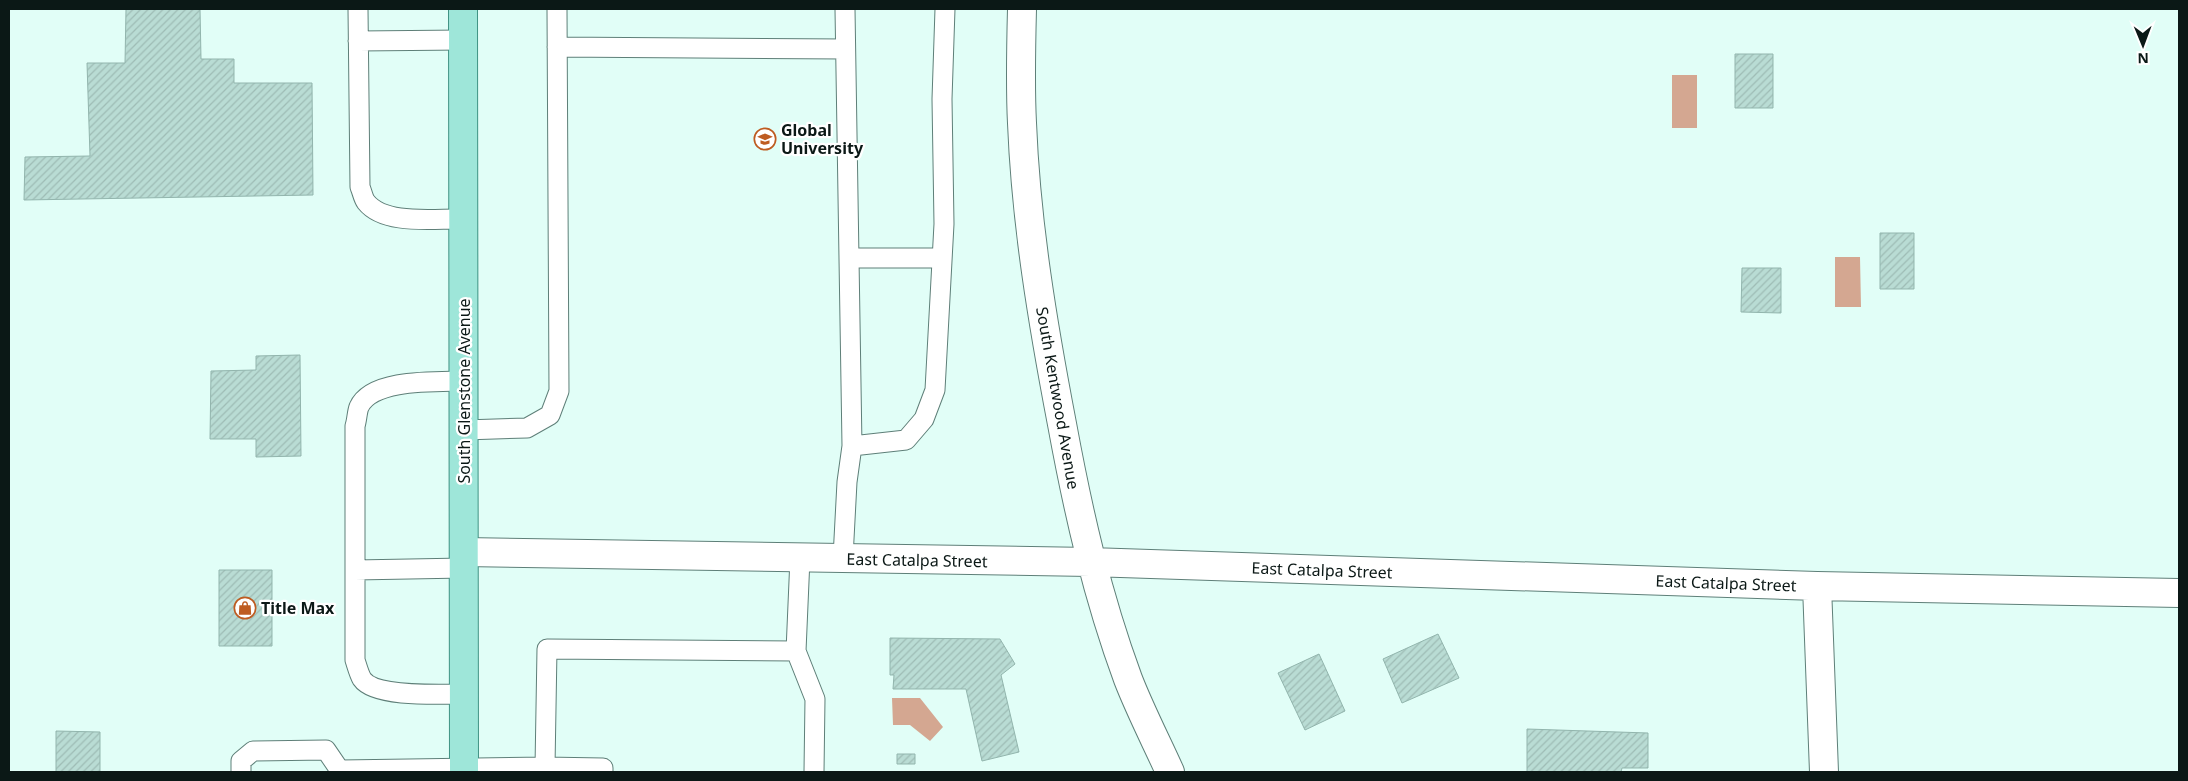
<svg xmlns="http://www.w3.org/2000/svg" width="2188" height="781" viewBox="0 0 2188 781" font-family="'Noto Sans',sans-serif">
<defs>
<pattern id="building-hatch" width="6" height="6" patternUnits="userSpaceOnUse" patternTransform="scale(1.25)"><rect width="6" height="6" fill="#b9dcd4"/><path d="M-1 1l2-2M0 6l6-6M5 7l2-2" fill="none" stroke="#9ebcb5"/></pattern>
</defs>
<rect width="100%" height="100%" fill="#e1fef7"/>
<path fill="#d4a791" d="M1672,75H1697V128H1672Z
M1835,257H1860L1861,307H1835Z
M892,698H920L943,727L930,741L910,725H893Z"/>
<path fill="url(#building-hatch)" stroke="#92b5ad" d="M126,9H200L201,59H234V83H312L313,195L24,200L25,157L90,156L87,63H125Z
M1735,54H1773V108H1735Z
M1880,233H1914V289H1880Z
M1742,268H1781V313L1741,312Z
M300,355L301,456L256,457V439H210L211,371L256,370V356Z
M219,570H272V646H219Z
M1438,634L1459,678L1402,703L1383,659Z
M890,638L1000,639L1015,664L1001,675L1019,752L982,761L966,689H893L894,675H890Z
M1319,654L1345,711L1305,730L1278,673Z
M1527,729L1648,733V768H1622L1621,772H1527Z
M56,731L100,732V772H56Z
M897,754H915V764H897Z"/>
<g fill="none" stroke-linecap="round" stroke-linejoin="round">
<g stroke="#5e7f78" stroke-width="21">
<path id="lane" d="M358,9L360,187C362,191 363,198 366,202C385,226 436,218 463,219
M845,9L852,446
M358,41L463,40
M557,47L845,49
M849,258H942
M464,381C438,382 372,378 359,407C357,412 357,420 355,426V660C357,666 359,674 362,679C375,698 442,694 464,694
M464,430L527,428L550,415L559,391L557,9
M800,558L796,651L815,699L814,772
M843,558L847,482L852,446L906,440L924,419L935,390L944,224L942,99L945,9
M355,570L464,568
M545,767L603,768V772
M341,770L545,767L547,649L796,651
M241,772V761L253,751L326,750L341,772"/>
</g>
<g stroke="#5e7f78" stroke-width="30">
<path id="street" d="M1022,9C1021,47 1020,85 1022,123C1026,224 1043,325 1062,424C1078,511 1097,595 1128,679C1140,710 1156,741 1170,772
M464,552L1090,562L1817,586L2179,593
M1817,586L1824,772"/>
</g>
<g stroke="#409384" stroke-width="30">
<path id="primary" d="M463,9L464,772"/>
</g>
<use href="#lane" stroke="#fff" stroke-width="19"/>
<use href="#street" stroke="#fff" stroke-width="28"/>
<use href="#primary" stroke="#9ee6d9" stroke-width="28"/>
</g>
<defs>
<g id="university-ring" transform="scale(1.125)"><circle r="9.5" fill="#fff" stroke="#be5c21" stroke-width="1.5"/><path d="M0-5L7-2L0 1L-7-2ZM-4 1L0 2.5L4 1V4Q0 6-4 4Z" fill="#be5c21"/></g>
<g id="shop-ring" transform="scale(1.125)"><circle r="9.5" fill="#fff" stroke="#be5c21" stroke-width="1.5"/><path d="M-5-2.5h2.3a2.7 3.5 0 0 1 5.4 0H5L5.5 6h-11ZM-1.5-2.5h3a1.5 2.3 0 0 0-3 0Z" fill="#be5c21"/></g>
</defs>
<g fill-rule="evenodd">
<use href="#university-ring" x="765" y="139"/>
<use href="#shop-ring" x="245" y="608"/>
</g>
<g text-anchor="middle" stroke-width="4.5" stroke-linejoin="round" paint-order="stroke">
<g font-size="16" font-weight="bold" fill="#0b1816" stroke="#fff" text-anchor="start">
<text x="781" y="136">Global<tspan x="781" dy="18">University</tspan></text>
<text x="261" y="614">Title Max</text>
</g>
<g font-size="16" fill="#0b1816" stroke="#fff">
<text transform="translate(464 391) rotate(-90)" y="6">South Glenstone Avenue</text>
<text transform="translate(1058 398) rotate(80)" y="6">South Kentwood Avenue</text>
<text transform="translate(917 560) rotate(1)" y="6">East Catalpa Street</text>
<text transform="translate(1322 570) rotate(2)" y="6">East Catalpa Street</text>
<text transform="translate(1726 583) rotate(2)" y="6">East Catalpa Street</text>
</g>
</g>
<rect width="2188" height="781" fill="none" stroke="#0b1816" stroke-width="20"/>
<g transform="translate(2143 45) rotate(179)" stroke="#ffffff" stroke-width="4" paint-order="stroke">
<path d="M0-4L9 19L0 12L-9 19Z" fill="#0b1816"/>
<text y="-8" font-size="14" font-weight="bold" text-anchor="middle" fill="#0b1816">N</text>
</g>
</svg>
